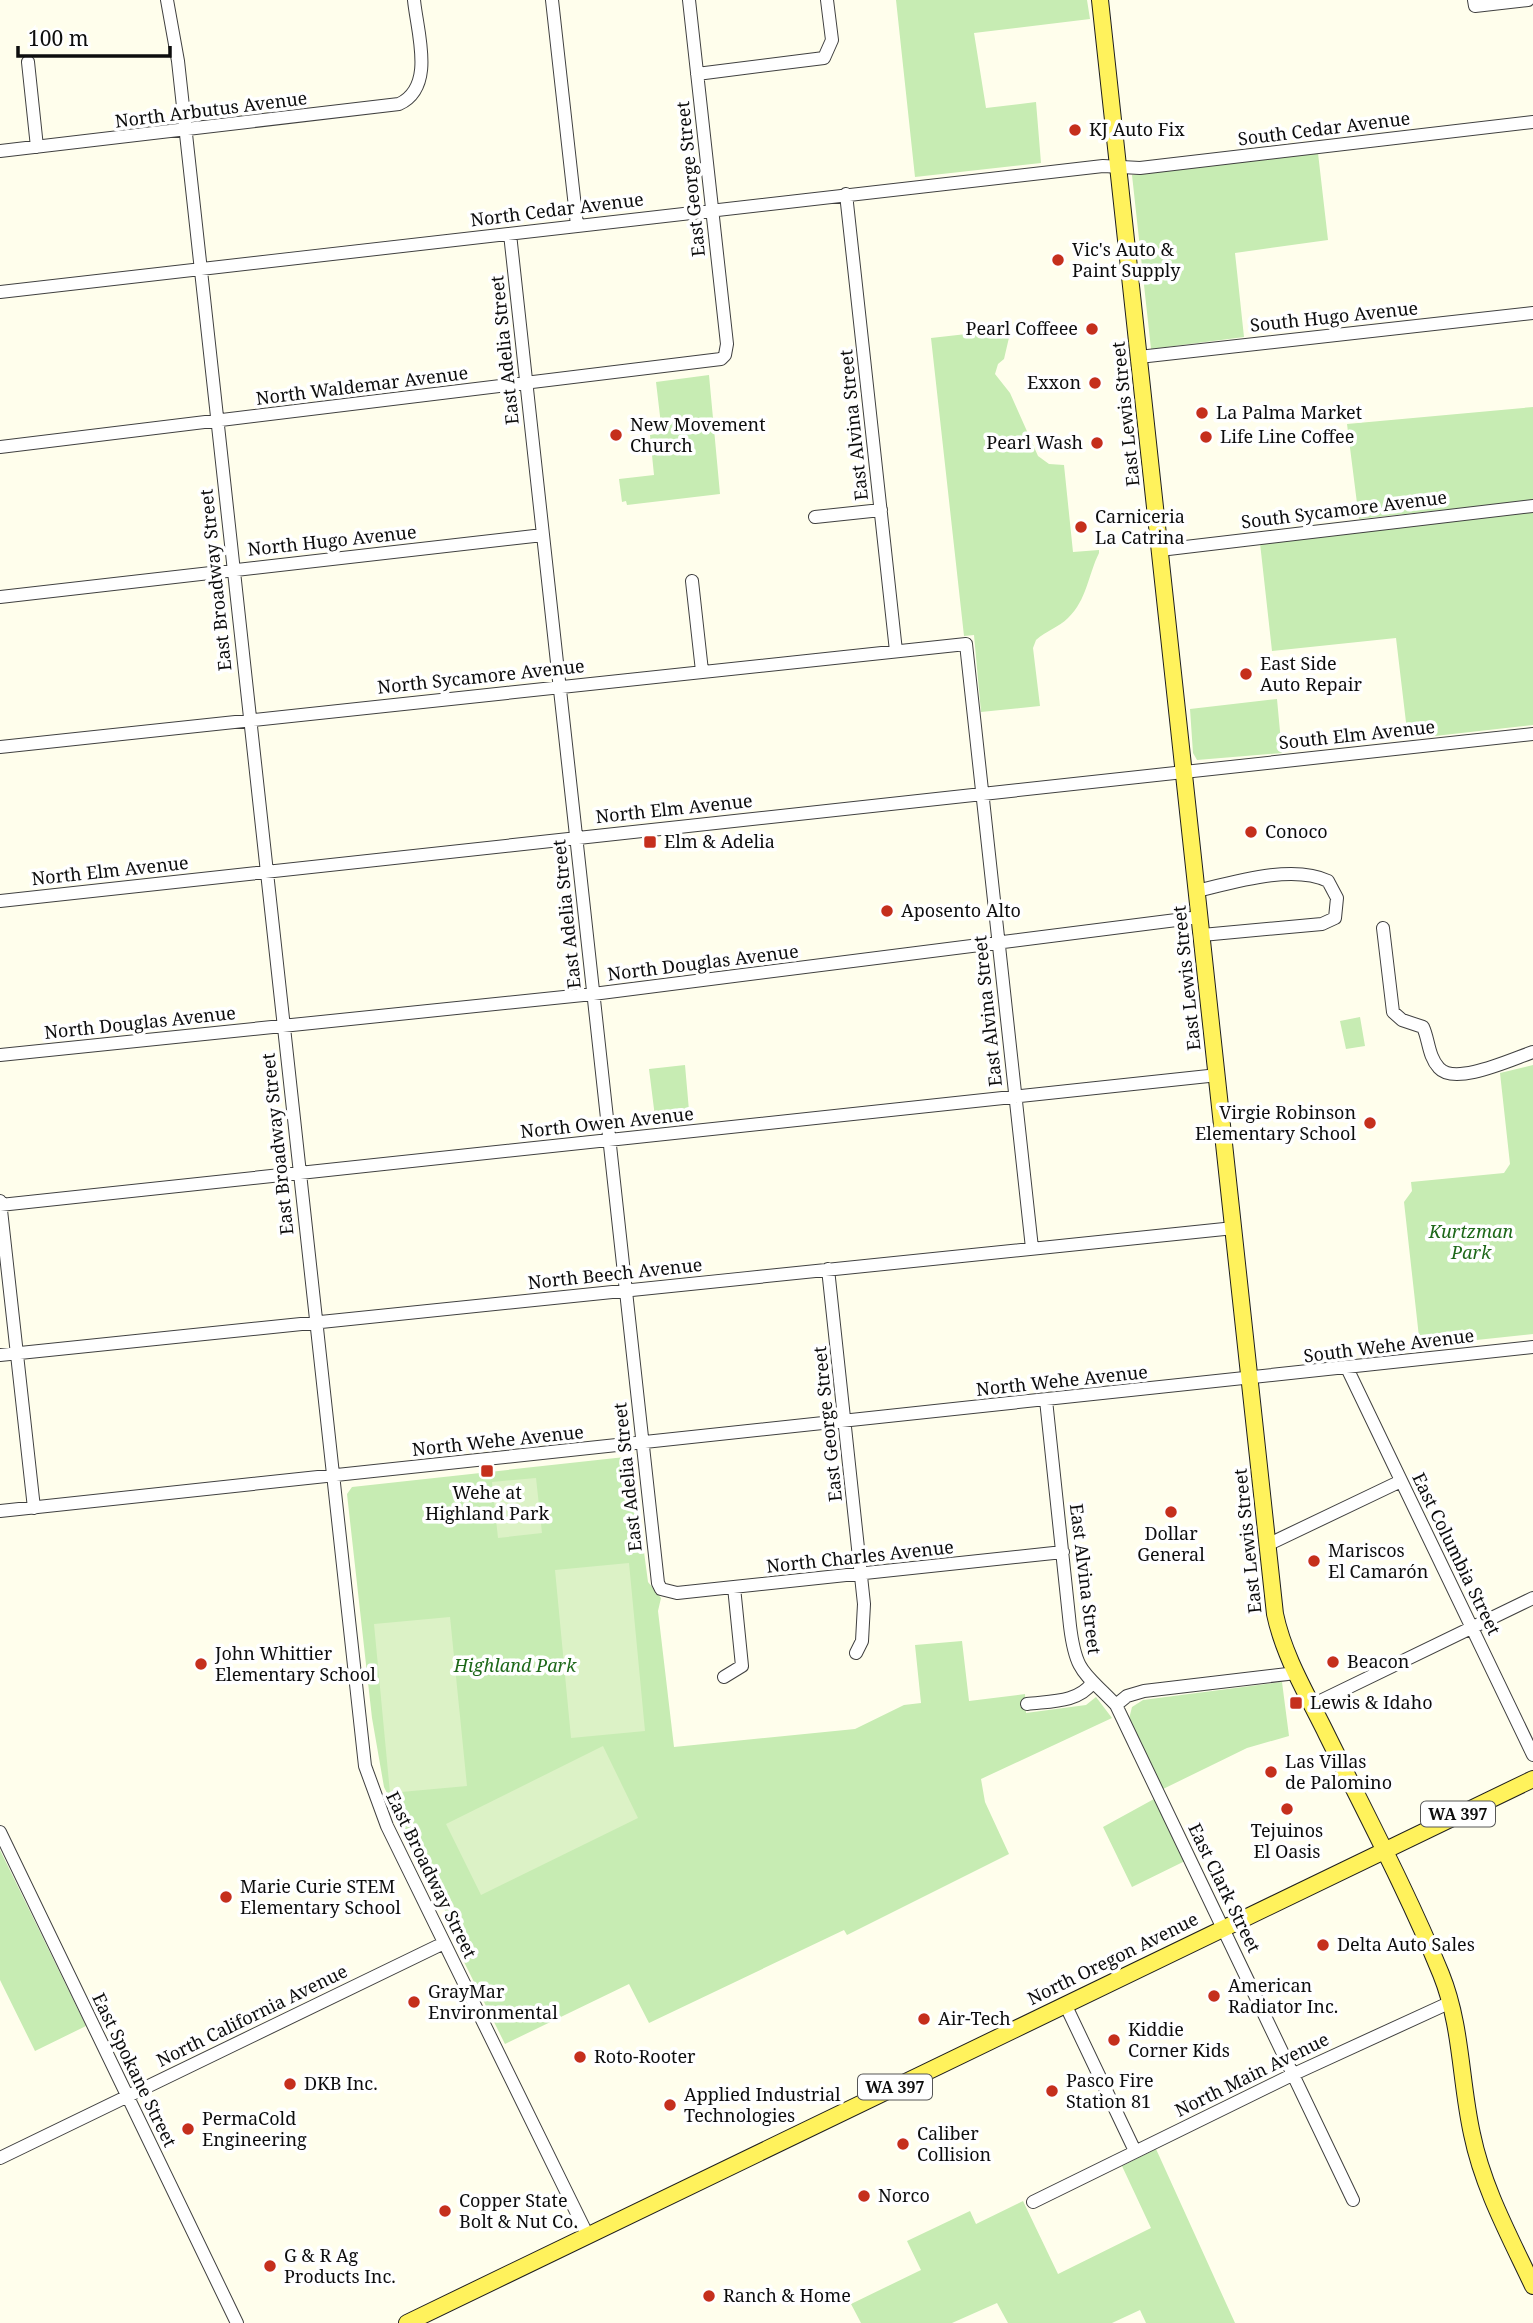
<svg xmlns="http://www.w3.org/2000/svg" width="1533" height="2323" viewBox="0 0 1533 2323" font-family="'Noto Serif',serif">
<rect width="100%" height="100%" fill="#fffeec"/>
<path fill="#c7ecb3" d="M896,0H1087L1090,19L974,33L986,108L1036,102L1041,163L915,177Z
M1318,153L1328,240L1235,253L1244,337L1151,349L1132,175Z
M1011,329L1004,359L998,364L995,374L1010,393L1038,456L1049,464L1064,465L1073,552L1099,550V553C1088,575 1087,600 1068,618C1059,627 1046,631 1036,640L1033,648L1040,706L981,712L974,635L964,636L931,338Z
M709,375L720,494L627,505L626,501L622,502L619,479L654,475L650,435L662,433L656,382Z
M1533,407V500L1359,519L1347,424Z
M1533,512V725L1408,739L1396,638L1272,651L1260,543Z
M1277,699L1282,753L1197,760L1193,753L1190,709Z
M1360,1017L1365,1046L1346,1049L1340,1021Z
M685,1065L690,1122L656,1125L649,1069Z
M1533,1065V1334L1420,1346L1404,1202L1412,1191L1411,1182L1504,1173L1510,1164L1500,1073Z
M625,1457L632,1462L648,1582L661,1598L658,1611L674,1747L855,1729L904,1705L921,1703L915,1645L962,1641L969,1701L1025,1694L1026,1713L1086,1705L1096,1697L1112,1718L981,1779L985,1802L1009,1854L847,1935L844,1930L649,2023L629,1984L505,2044L460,1954L462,1945L384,1787L372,1718L347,1494L352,1487Z
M1282,1682L1289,1736L1247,1748L1161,1790L1128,1723L1132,1707L1143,1700Z
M1154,1799L1185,1861L1132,1887L1103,1827Z
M0,1850L86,2026L35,2051L0,1980Z
M1156,2149L1235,2323H1146L1140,2310L1112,2323H1008L997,2303L952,2323H861L851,2304L921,2270L907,2241L970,2211L976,2224L1023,2201L1058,2274L1151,2228L1122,2166Z"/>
<path fill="#dcf2c6" d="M536,1478L542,1533L498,1538L492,1482Z
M629,1563L645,1731L571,1738L555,1570Z
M450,1617L467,1786L390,1793L374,1624Z
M603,1746L638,1818L481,1895L446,1824Z"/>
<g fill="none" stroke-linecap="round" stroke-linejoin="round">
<g stroke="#404040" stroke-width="14">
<path id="minor" d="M167,0L178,61L365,1766L387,1826L588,2236
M552,0L577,225
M1474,0L1475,6L1528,0
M28,62L37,147
M697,74L824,58L832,40L827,0
M0,151L399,104C436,87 417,32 414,0
M846,194L896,651
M510,234L658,1583L661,1589L677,1593L1063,1552
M0,292L1103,166L1140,168L1533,122
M1139,357L1533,313
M0,447L721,359L725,355L727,344L689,0
M815,517L881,510
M1160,550L1533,506
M692,581L702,671
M0,597L543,535
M0,747L966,644L1032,1248
M1197,891C1234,882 1293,864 1328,881L1337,898L1335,918L1322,924L1202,935
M0,901L1533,734
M1383,928L1393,1012L1402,1020L1423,1027C1429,1040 1428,1056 1439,1068C1455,1086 1512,1059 1533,1052
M0,1055L593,994L1200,917
M0,1201L34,1508
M0,1205L1218,1075
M828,1269L864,1604L862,1641L856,1653
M0,1355L1234,1228
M1347,1368L1533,1755
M1046,1400L1070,1626C1076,1675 1085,1672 1116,1705L1353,2200
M0,1511L1533,1347
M1267,1545L1401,1481
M724,1677L742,1666L734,1587
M1027,1704C1049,1701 1078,1703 1092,1683
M1116,1705L1127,1696L1144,1691L1296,1673
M1312,1705L1533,1598
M0,1832L237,2323
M1065,2004L1135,2151
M0,2158L444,1943
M1033,2202L1294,2074L1451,2002"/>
</g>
<g stroke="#1e1e1e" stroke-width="18">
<path id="major" d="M1100,0L1275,1614C1284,1657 1308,1696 1327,1735C1366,1814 1408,1893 1441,1974C1462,2026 1460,2080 1472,2134C1483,2188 1510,2237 1533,2286
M407,2323L1533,1779"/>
</g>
<use href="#minor" stroke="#fff" stroke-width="12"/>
<use href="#major" stroke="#fff25c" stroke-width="16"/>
</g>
<g fill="#c52f1c" stroke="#fff" stroke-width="2.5">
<circle cx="1075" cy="130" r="7"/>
<circle cx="1058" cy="260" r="7"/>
<circle cx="1092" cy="329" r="7"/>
<circle cx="1095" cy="383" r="7"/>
<circle cx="1202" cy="413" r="7"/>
<circle cx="616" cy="435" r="7"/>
<circle cx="1206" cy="437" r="7"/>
<circle cx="1097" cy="443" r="7"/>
<circle cx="1081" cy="527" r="7"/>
<circle cx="1246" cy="674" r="7"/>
<circle cx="1251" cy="832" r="7"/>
<rect x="643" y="835" width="14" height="14" rx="3.5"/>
<circle cx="887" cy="911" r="7"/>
<circle cx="1370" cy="1123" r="7"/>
<rect x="480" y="1464" width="14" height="14" rx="3.5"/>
<circle cx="1171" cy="1512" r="7"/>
<circle cx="1314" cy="1561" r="7"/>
<circle cx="1333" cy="1662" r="7"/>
<circle cx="201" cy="1664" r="7"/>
<rect x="1289" y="1696" width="14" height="14" rx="3.5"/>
<circle cx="1271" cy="1772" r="7"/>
<circle cx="1287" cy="1809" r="7"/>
<circle cx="226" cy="1897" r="7"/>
<circle cx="1323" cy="1945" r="7"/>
<circle cx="1214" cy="1996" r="7"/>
<circle cx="414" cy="2002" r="7"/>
<circle cx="924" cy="2019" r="7"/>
<circle cx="1114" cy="2040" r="7"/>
<circle cx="580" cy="2057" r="7"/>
<circle cx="290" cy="2084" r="7"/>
<circle cx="1052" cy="2091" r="7"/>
<circle cx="670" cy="2105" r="7"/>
<circle cx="188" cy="2129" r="7"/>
<circle cx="903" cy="2144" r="7"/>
<circle cx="864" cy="2196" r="7"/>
<circle cx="445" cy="2211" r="7"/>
<circle cx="270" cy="2266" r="7"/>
<circle cx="709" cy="2296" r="7"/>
</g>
<g text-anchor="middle" stroke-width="7" stroke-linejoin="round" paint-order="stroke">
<g fill="#fff" stroke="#565656" stroke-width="2">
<rect x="1421" y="1801.5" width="74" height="25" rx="5"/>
<rect x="858" y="2074.5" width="74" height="25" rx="5"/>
</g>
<g font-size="16" font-weight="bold" fill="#0d0d0d">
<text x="1458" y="1820">WA 397</text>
<text x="895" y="2093">WA 397</text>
</g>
<g font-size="18" fill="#0d0d0d" stroke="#fff">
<text transform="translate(211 110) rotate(-7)" y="6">North Arbutus Avenue</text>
<text transform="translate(1324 129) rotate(-7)" y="6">South Cedar Avenue</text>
<text transform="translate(691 179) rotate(-96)" y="6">East George Street</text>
<text transform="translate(557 210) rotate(-7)" y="6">North Cedar Avenue</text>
<text transform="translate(1334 317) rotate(-6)" y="6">South Hugo Avenue</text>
<text transform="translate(505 350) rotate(-96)" y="6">East Adelia Street</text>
<text transform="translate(362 386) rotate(-7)" y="6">North Waldemar Avenue</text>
<text transform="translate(1126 414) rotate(-96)" y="6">East Lewis Street</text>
<text transform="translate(854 425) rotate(-96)" y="6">East Alvina Street</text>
<text transform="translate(1344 510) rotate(-7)" y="6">South Sycamore Avenue</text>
<text transform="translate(332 541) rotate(-6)" y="6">North Hugo Avenue</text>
<text transform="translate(216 580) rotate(-96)" y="6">East Broadway Street</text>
<text transform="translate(481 677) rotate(-6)" y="6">North Sycamore Avenue</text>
<text transform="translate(1357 735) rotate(-6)" y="6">South Elm Avenue</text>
<text transform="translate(674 809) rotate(-6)" y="6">North Elm Avenue</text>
<text transform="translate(110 871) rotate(-6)" y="6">North Elm Avenue</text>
<text transform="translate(567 914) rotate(-96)" y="6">East Adelia Street</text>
<text transform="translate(703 963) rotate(-7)" y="6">North Douglas Avenue</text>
<text transform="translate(1187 978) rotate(-96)" y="6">East Lewis Street</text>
<text transform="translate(988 1011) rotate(-96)" y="6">East Alvina Street</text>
<text transform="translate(140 1023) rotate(-6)" y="6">North Douglas Avenue</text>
<text transform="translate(607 1123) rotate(-6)" y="6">North Owen Avenue</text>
<text transform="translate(278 1144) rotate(-96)" y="6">East Broadway Street</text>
<text transform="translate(615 1274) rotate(-6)" y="6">North Beech Avenue</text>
<text transform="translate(1389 1346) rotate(-7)" y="6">South Wehe Avenue</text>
<text transform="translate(1062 1381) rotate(-6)" y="6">North Wehe Avenue</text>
<text transform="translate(828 1424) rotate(-96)" y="6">East George Street</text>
<text transform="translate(498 1441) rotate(-6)" y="6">North Wehe Avenue</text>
<text transform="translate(628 1477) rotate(-96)" y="6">East Adelia Street</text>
<text transform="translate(1248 1541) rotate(-96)" y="6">East Lewis Street</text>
<text transform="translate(1456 1554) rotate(64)" y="6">East Columbia Street</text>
<text transform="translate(860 1557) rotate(-6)" y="6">North Charles Avenue</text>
<text transform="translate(1085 1579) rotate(83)" y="6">East Alvina Street</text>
<text transform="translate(431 1875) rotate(64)" y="6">East Broadway Street</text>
<text transform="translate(1224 1888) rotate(64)" y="6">East Clark Street</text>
<text transform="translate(1113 1959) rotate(-26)" y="6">North Oregon Avenue</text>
<text transform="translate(252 2016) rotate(-26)" y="6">North California Avenue</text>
<text transform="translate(134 2070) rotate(64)" y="6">East Spokane Street</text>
<text transform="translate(1252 2075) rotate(-26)" y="6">North Main Avenue</text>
</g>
<g font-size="18" fill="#0d0d0d" stroke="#fff" text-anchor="start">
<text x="1089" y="136">KJ Auto Fix</text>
<text x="1072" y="256">Vic's Auto &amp;<tspan x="1072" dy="21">Paint Supply</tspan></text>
<text x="1078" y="335" text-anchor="end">Pearl Coffeee</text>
<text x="1081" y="389" text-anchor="end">Exxon</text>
<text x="1216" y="419">La Palma Market</text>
<text x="630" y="431">New Movement<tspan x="630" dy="21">Church</tspan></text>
<text x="1220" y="443">Life Line Coffee</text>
<text x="1083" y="449" text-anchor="end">Pearl Wash</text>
<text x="1095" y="523">Carniceria<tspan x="1095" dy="21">La Catrina</tspan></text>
<text x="1260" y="670">East Side<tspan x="1260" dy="21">Auto Repair</tspan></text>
<text x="1265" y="838">Conoco</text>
<text x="664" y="848">Elm &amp; Adelia</text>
<text x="901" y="917">Aposento Alto</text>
<text x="1356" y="1119" text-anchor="end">Virgie Robinson<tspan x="1356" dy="21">Elementary School</tspan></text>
<text x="487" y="1499" text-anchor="middle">Wehe at<tspan x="487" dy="21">Highland Park</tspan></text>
<text x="1171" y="1540" text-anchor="middle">Dollar<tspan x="1171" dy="21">General</tspan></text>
<text x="1328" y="1557">Mariscos<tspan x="1328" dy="21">El Camarón</tspan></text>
<text x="215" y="1660">John Whittier<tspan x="215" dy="21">Elementary School</tspan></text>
<text x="1347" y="1668">Beacon</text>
<text x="1310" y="1709">Lewis &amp; Idaho</text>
<text x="1285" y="1768">Las Villas<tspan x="1285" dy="21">de Palomino</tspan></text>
<text x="1287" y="1837" text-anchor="middle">Tejuinos<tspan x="1287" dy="21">El Oasis</tspan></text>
<text x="240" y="1893">Marie Curie STEM<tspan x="240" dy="21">Elementary School</tspan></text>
<text x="1337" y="1951">Delta Auto Sales</text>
<text x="1228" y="1992">American<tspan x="1228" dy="21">Radiator Inc.</tspan></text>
<text x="428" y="1998">GrayMar<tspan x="428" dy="21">Environmental</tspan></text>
<text x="938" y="2025">Air-Tech</text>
<text x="1128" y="2036">Kiddie<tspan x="1128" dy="21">Corner Kids</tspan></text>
<text x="594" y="2063">Roto-Rooter</text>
<text x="1066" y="2087">Pasco Fire<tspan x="1066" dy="21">Station 81</tspan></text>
<text x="304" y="2090">DKB Inc.</text>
<text x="684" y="2101">Applied Industrial<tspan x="684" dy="21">Technologies</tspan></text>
<text x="202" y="2125">PermaCold<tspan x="202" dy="21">Engineering</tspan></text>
<text x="917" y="2140">Caliber<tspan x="917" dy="21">Collision</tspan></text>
<text x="878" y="2202">Norco</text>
<text x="459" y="2207">Copper State<tspan x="459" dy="21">Bolt &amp; Nut Co.</tspan></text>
<text x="284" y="2262">G &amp; R Ag<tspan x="284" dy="21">Products Inc.</tspan></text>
<text x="723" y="2302">Ranch &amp; Home</text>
</g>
<g font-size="18" font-style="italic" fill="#1d6819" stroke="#fff">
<text x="1471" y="1238">Kurtzman<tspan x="1471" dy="21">Park</tspan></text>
<text x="515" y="1672">Highland Park</text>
</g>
</g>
<path d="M18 46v10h152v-10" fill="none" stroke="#0d0d0d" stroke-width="3.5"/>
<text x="28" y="46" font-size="21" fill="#0d0d0d" stroke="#ffffff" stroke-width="5" paint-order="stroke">100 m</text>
</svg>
